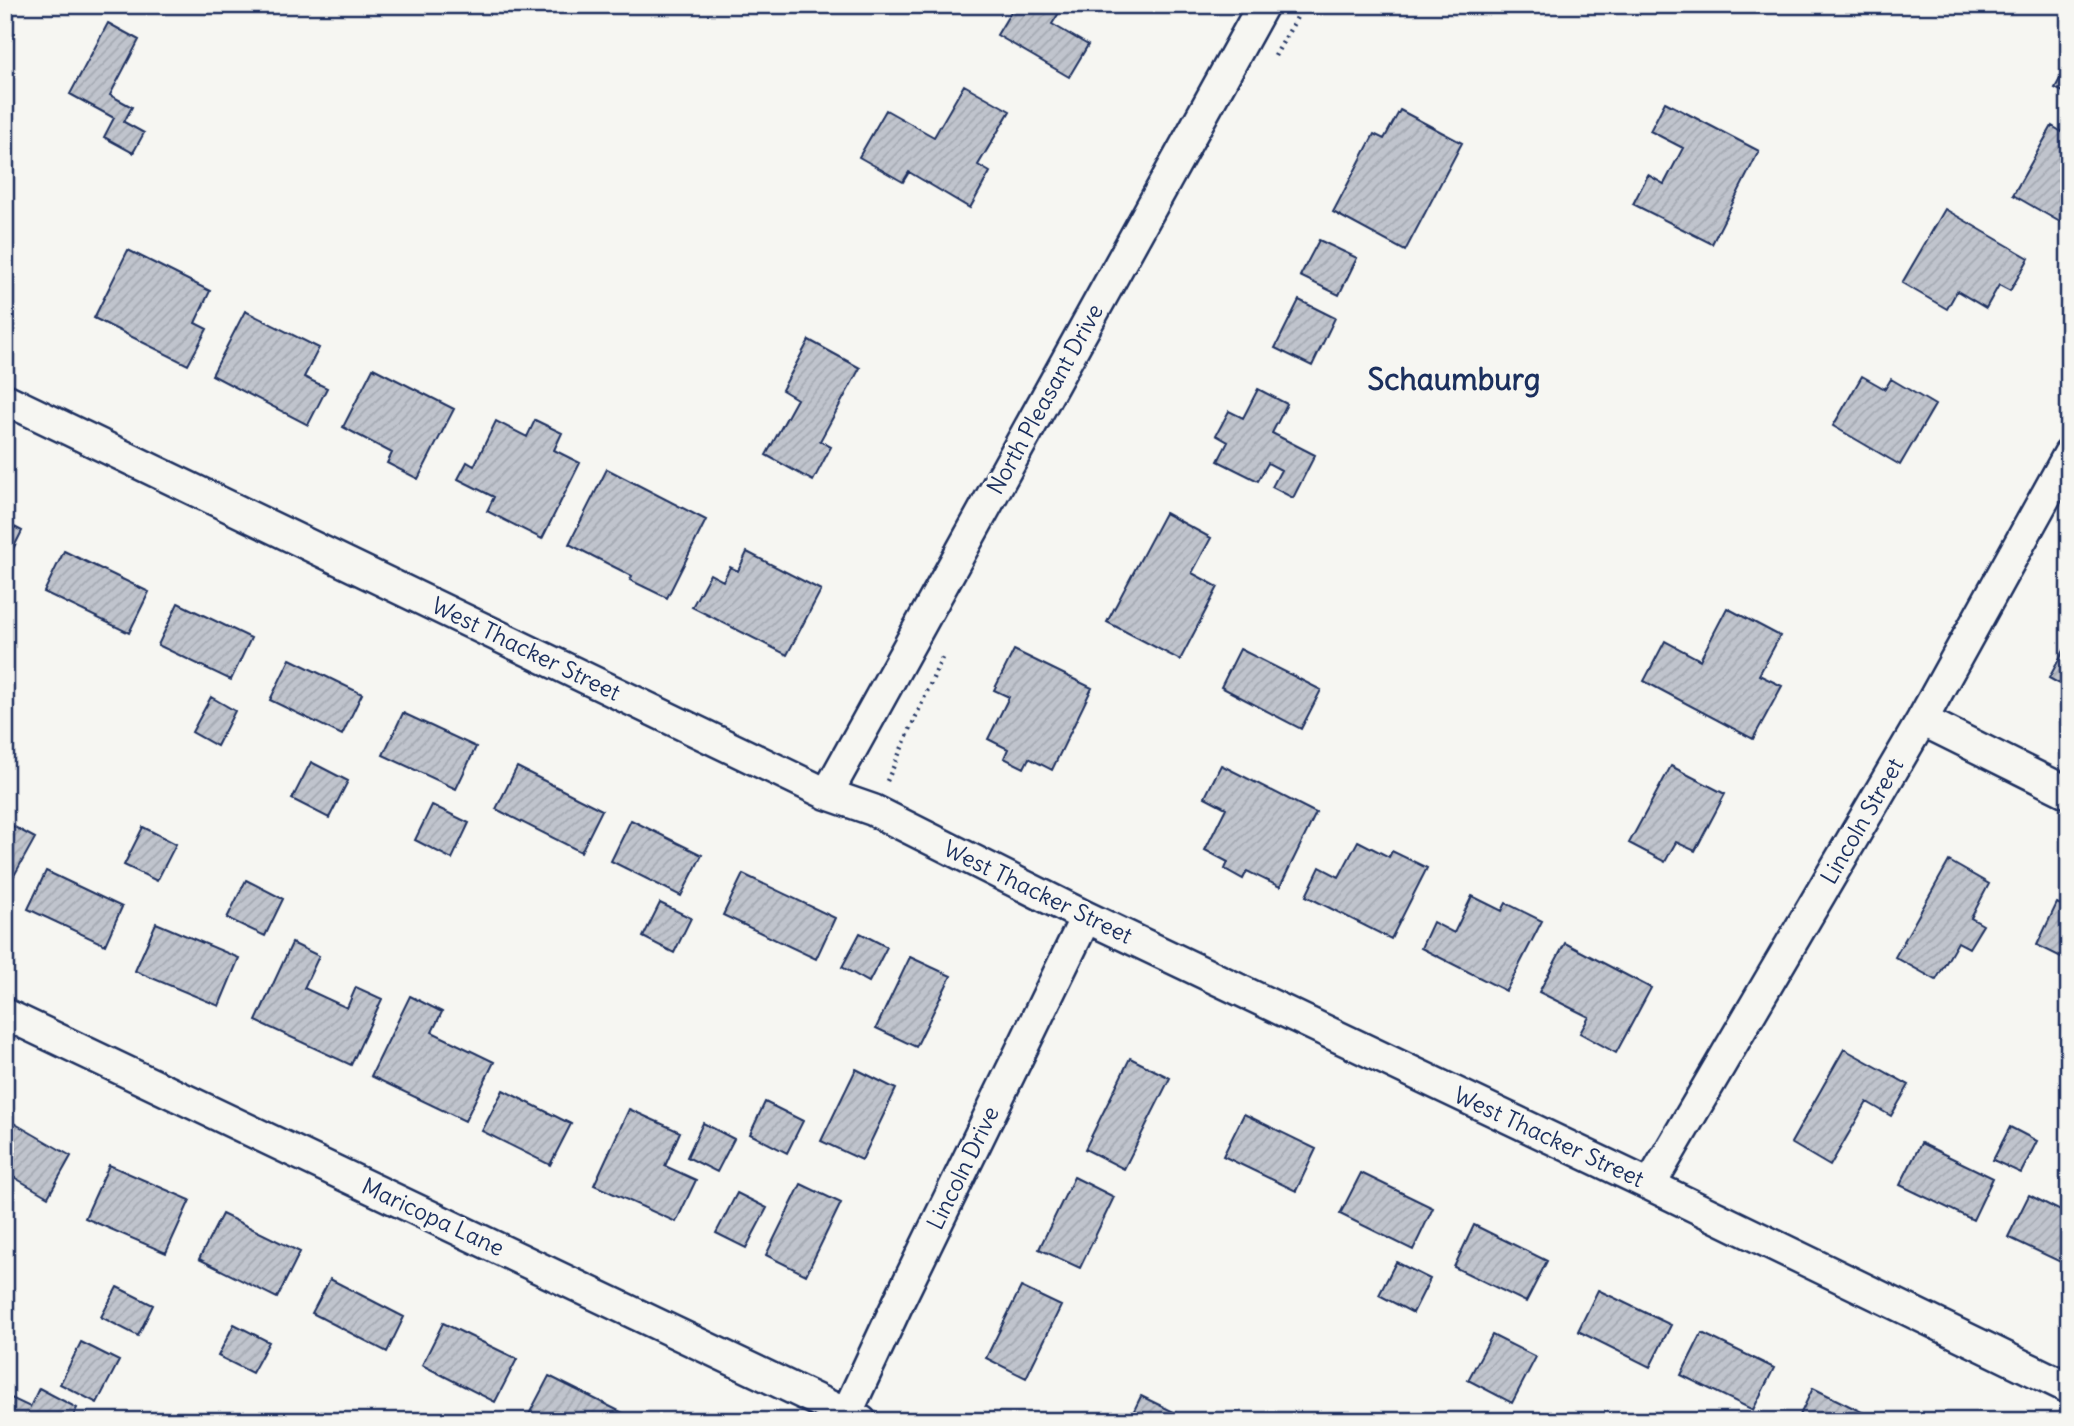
<svg xmlns="http://www.w3.org/2000/svg" width="2074" height="1426" viewBox="0 0 2074 1426" font-family="Delius,sans-serif">
<defs>
<pattern id="building-hatch" width="6" height="6" patternUnits="userSpaceOnUse" patternTransform="scale(1.75)"><rect width="6" height="6" fill="#c0c4cd"/><path d="M-1 1l2-2M0 6l6-6M5 7l2-2" fill="none" stroke="#a4a9b2"/></pattern>
</defs>
<rect width="100%" height="100%" fill="#f6f6f2"/>
<filter id="ink" filterUnits="userSpaceOnUse"><feTurbulence type="fractalNoise" baseFrequency=".0143" numOctaves="2"/><feDisplacementMap in="SourceGraphic" scale="14" xChannelSelector="R" yChannelSelector="G"/><feConvolveMatrix kernelMatrix="1 2 1 2 8 2 1 2 1" color-interpolation-filters="sRGB"/></filter>
<g filter="url(#ink)">
<path fill="url(#building-hatch)" stroke="#1b2f5e" stroke-width="2" d="M1015,5H1064L1052,24L1088,45L1069,77L997,35Z
M108,23L139,40L110,95L132,107L124,122L144,133L133,153L104,137L114,118L70,94Z
M2069,62V95L2055,88Z
M964,85L1010,111L978,165L990,172L970,208L909,172L903,182L859,157L886,110L934,137Z
M1665,102L1759,151L1712,244L1633,204L1648,175L1664,184L1683,148L1650,131Z
M1400,110L1462,143L1405,251L1333,212L1374,134L1384,139Z
M2052,126L2067,135L2069,131V207L2060,222L2013,195Z
M1945,209L2029,258L2010,291L1999,285L1986,308L1957,291L1947,309L1902,283Z
M1319,240L1357,258L1339,295L1300,276Z
M128,250L210,291L195,323L207,329L188,365L94,318Z
M1299,300L1335,318L1312,366L1275,348Z
M245,311L319,348L304,377L327,388L308,425L212,375Z
M809,340L860,368L820,441L831,447L813,481L766,455L797,399L782,390Z
M373,368L454,409L418,479L387,463L392,453L343,427Z
M1862,376L1885,389L1891,379L1935,405L1900,465L1833,426Z
M1258,389L1287,404L1272,433L1315,455L1293,498L1272,487L1281,470L1268,463L1258,481L1218,461L1228,442L1216,435L1229,411L1243,418Z
M535,420L562,433L554,450L580,463L542,539L487,511L494,497L458,479L467,462L474,466L496,421L527,437Z
M607,469L706,520L667,598L630,580L632,576L569,544Z
M1165,513L1211,538L1192,573L1218,587L1180,660L1107,622Z
M5,522L22,531L5,565Z
M64,551L149,592L129,633L44,592Z
M747,552L821,590L787,655L692,607L710,574L723,581L730,567L738,571Z
M178,603L251,638L231,680L158,645Z
M1727,608L1780,636L1759,675L1782,686L1753,739L1644,681L1665,641L1700,660Z
M2069,641V689L2049,678Z
M1240,649L1321,690L1301,729L1221,687Z
M1014,650L1092,688L1052,770L1029,758L1024,768L1004,758L1008,749L988,739L1009,697L994,690Z
M290,659L362,694L342,735L270,700Z
M211,697L235,711L217,746L192,732Z
M403,713L476,747L456,789L383,755Z
M311,762L348,781L329,818L292,799Z
M1221,765L1316,813L1280,887L1247,871L1243,879L1225,869L1228,862L1205,850L1226,808L1205,797Z
M1671,766L1725,794L1695,851L1676,842L1665,862L1629,843Z
M517,767L602,810L581,852L496,809Z
M432,805L469,823L452,859L415,840Z
M631,820L702,855L681,896L611,861Z
M5,822L35,838L5,892Z
M143,827L176,844L157,881L124,865Z
M1358,841L1389,857L1392,851L1427,868L1391,939L1306,896L1320,867L1339,877Z
M1949,861L1989,884L1971,918L1983,925L1969,948L1958,942L1936,980L1895,957Z
M46,871L122,907L105,945L28,909Z
M743,874L835,918L816,959L723,915Z
M246,880L283,899L265,936L227,918Z
M1472,896L1502,911L1506,903L1542,921L1506,991L1421,948L1433,922L1454,933Z
M660,903L691,918L674,953L643,937Z
M2057,903L2069,909V961L2037,945Z
M156,923L239,958L219,1006L135,971Z
M860,933L887,947L869,982L842,967Z
M292,943L319,956L304,988L347,1008L356,987L382,999L351,1065L256,1021Z
M1565,943L1651,988L1616,1053L1580,1033L1589,1017L1539,992Z
M910,957L951,976L916,1047L876,1028Z
M410,996L442,1012L432,1032L494,1062L465,1121L371,1076Z
M1844,1049L1909,1085L1891,1116L1867,1102L1830,1166L1791,1143Z
M1130,1058L1170,1078L1124,1169L1085,1149Z
M856,1069L896,1089L862,1160L821,1141Z
M503,1090L571,1124L550,1165L482,1131Z
M765,1102L803,1121L787,1153L750,1134Z
M629,1109L680,1132L665,1166L696,1180L676,1222L594,1185Z
M1244,1114L1316,1149L1296,1191L1223,1156Z
M5,1118L71,1156L48,1197L5,1172Z
M703,1123L734,1139L717,1172L687,1157Z
M2010,1127L2037,1141L2021,1173L1993,1160Z
M1921,1143L1993,1178L1973,1220L1900,1185Z
M109,1165L190,1200L166,1253L85,1218Z
M1361,1173L1433,1208L1413,1250L1340,1214Z
M1074,1177L1114,1197L1080,1268L1039,1249Z
M801,1184L841,1203L806,1275L766,1255Z
M737,1193L767,1208L746,1248L716,1233Z
M2029,1195L2069,1215V1266L2008,1237Z
M222,1214L300,1252L277,1298L199,1259Z
M1474,1225L1547,1261L1526,1302L1454,1267Z
M1396,1262L1430,1279L1413,1313L1379,1295Z
M330,1279L404,1317L387,1352L312,1313Z
M117,1287L153,1305L138,1336L101,1317Z
M1021,1287L1061,1306L1026,1378L986,1358Z
M1598,1290L1671,1325L1650,1367L1578,1331Z
M443,1323L517,1359L495,1402L422,1365Z
M234,1324L269,1342L252,1373L218,1356Z
M1702,1333L1774,1368L1753,1410L1681,1375Z
M1492,1335L1536,1357L1512,1403L1468,1380Z
M81,1342L119,1361L97,1403L60,1384Z
M549,1376L627,1415L624,1421H537L528,1416Z
M39,1388L77,1408L71,1421H5V1395L30,1407Z
M1813,1388L1880,1421H1797Z
M1141,1396L1192,1421H1129Z"/>
<g fill="none" stroke-linecap="round" stroke-linejoin="round">
<g stroke="#1b2f5e" stroke-width="35">
<path id="minor" d="M5,399L827,794L873,810L1086,917L1650,1185L2069,1388
M1922,720L2069,793
M827,794L1263,5
M5,1014L861,1421
M1650,1185L1922,720L2069,454
M843,1421L899,1301L1086,917"/>
</g>
<path stroke="#1b2f5e" stroke-width="4.5" stroke-dasharray="2 5" stroke-linecap="butt" d="M1275,56L1304,5
M887,781L942,658"/>
<use href="#minor" stroke="#f6f6f2" stroke-width="30"/>
</g>
</g>
<g text-anchor="middle" stroke-width="7" stroke-linejoin="round" paint-order="stroke">
<g font-size="23" fill="#1b2f5e" stroke="#f6f6f2">
<text transform="translate(1045 399) rotate(-61)" y="8">North Pleasant Drive</text>
<text transform="translate(526 649) rotate(26)" y="8">West Thacker Street</text>
<text transform="translate(1862 821) rotate(-60)" y="8">Lincoln Street</text>
<text transform="translate(1038 892) rotate(26)" y="8">West Thacker Street</text>
<text transform="translate(1549 1137) rotate(25)" y="8">West Thacker Street</text>
<text transform="translate(963 1168) rotate(-64)" y="8">Lincoln Drive</text>
<text transform="translate(433 1217) rotate(25)" y="8">Maricopa Lane</text>
</g>
<g font-size="30" font-weight="bold" fill="#1b2f5e" stroke="#f6f6f2">
<text x="1454" y="390">Schaumburg</text>
</g>
</g>
<rect width="2074" height="1426" fill="none" stroke="#f6f6f2" stroke-width="28"/>
<rect x="14" y="14" width="2046" height="1398" fill="none" stroke="#1b2f5e" stroke-width="2.5" filter="url(#ink)"/>
</svg>
